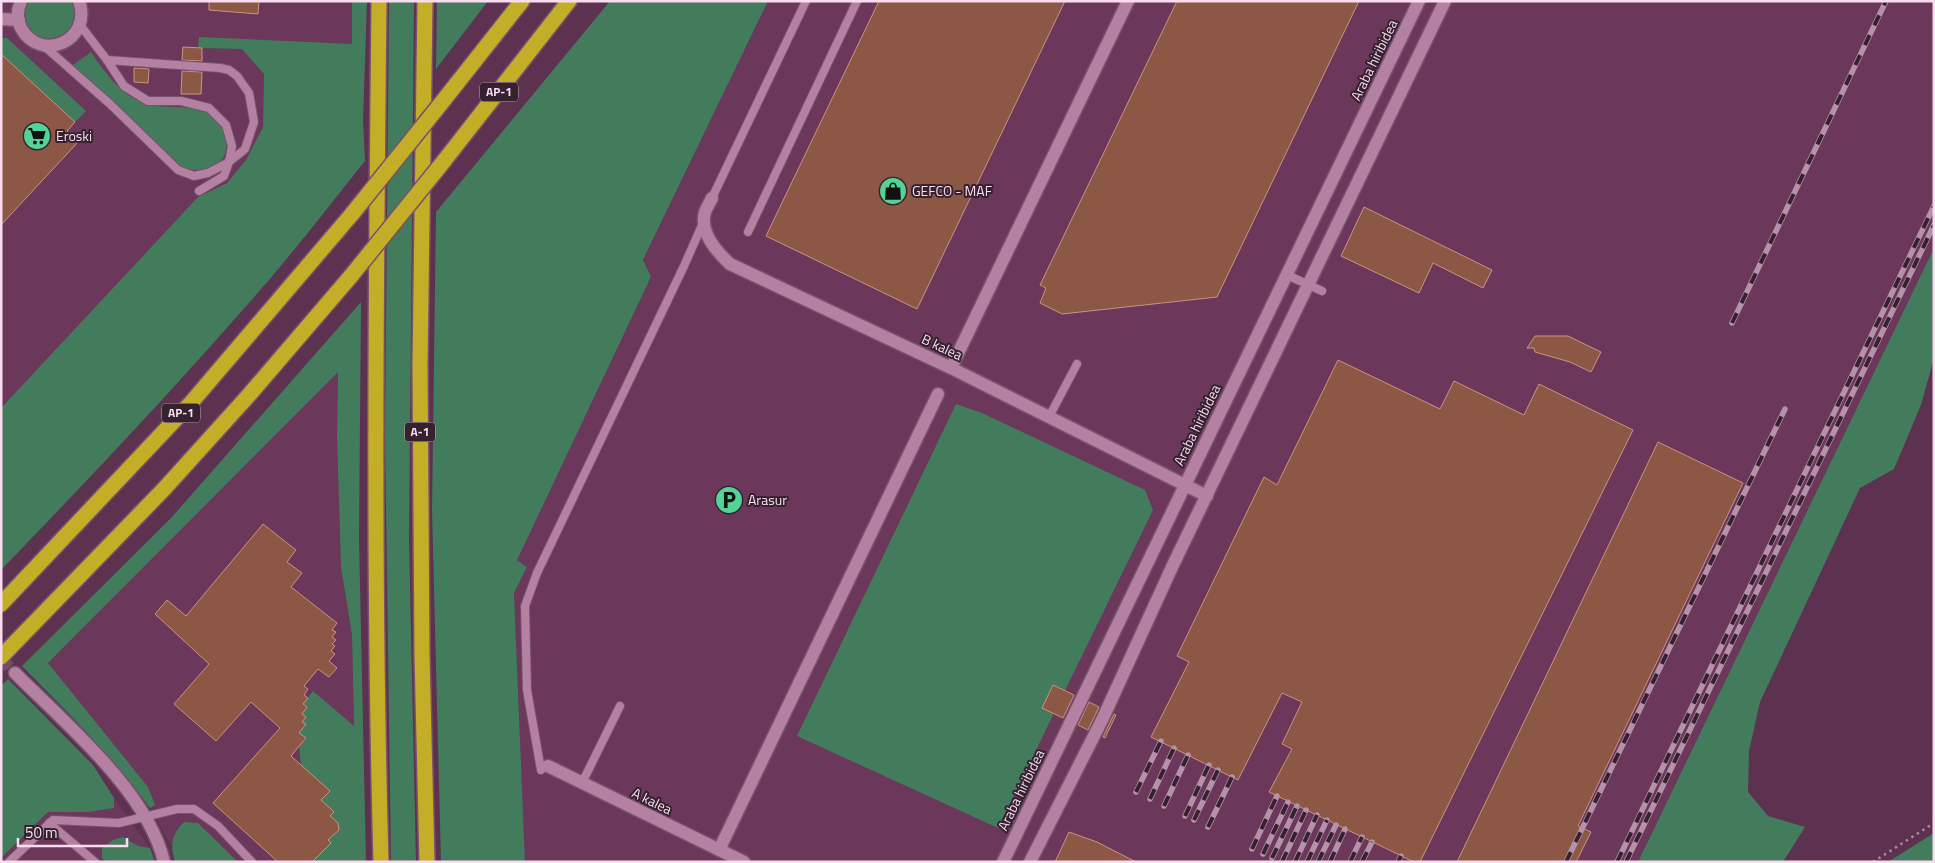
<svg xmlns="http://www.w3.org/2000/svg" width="1935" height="863" viewBox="0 0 1935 863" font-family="'Titillium Web',sans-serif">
<rect width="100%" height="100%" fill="#5d3150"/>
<path fill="#6b385c" d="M1,1H352V44L198,48L242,49L264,74L263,127L246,160L227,183L198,197L1,408Z
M768,1H1934V248L1638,862H525L514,593L527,567L516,560L651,278L643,261Z
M338,372L337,437L341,567L352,635L354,726L313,691L303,704L307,707L306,739L330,791L334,812L331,816L338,823L339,830L314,860L316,862H238L198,823L177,829L171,846L150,808L155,805L48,663Z
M114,798L150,848L138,846L123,837L102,858L106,862H1V858L48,812H89L113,808Z"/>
<path fill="#427c5d" d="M27,1H72C88,47 13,54 27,1Z
M352,1H367L363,120L365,161C333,201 302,241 269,280C183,379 93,475 1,570V408L198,197L227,183L246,160L263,127L264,74L242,49L198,48L199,37L352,44Z
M389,1H414L409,538L416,862H391L385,436Z
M437,1H488L436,69Z
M610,1H768L643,260L651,277L517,560L527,567L514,593L525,862H441L432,510L436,212Z
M1,38H7L86,111L75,122L1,54Z
M91,52C104,71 120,94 142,102C169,113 201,98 222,124C224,126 224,131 225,134C234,164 204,177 180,166L73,65Z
M1934,248V358L1921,405L1894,469L1860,488L1760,702L1749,751L1748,792L1768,816L1805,827L1783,862H1638Z
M361,302L359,538L366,862H316L314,860L328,840L339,830L338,823L330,816L334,812L321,800L329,791L301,765L299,746L306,739L299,733L306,724L302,722L306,717L302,714L307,707L303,704L313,691L354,726L352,635L341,567L337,437L338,372L48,663L148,787L155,805L150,808C112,757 67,711 22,666L171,518Z
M956,404L982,413L1145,490L1153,510L998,828L797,736Z
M8,679L93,765L114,798V808L89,812H48L1,858V686Z
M184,822L198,823L238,862H175C170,845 171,835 184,822Z
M1934,833V862H1888Z
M123,837L138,846L150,848L155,862H106L102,858V848L113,840Z"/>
<path fill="#8d5745" stroke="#cd927f" d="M209,1H259L258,14L209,10Z
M879,1H1065L917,309L766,236Z
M1177,1H1359L1217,297L1062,314L1040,303L1046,288L1040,285Z
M183,47L202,48V61L182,60Z
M1,54L75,122L67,131L79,141L1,225Z
M134,68L149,69L148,83L134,82Z
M182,71L202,72L201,94H181Z
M1364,207L1492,270L1483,288L1433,263L1419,293L1341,256Z
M1535,336H1568L1601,352L1591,372L1570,362L1535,352L1534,348H1527Z
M1338,360L1440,409L1454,381L1524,415L1539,384L1633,430L1420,862H1414L1269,792L1292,749L1282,744L1302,702L1282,693L1238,780L1151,737L1189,662L1177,656L1264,477L1277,485Z
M1658,442L1743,483L1578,826L1591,832L1576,862H1457Z
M263,524L296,550L287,562L302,573L291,587L337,623L332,630L336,632L332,637L336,640L332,644L335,646L331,651L335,654L329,661L337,668L329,677L318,669L304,686L308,689L304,695L308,698L303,704L307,707L302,714L306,717L302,722L306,724L299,733L306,738L291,756L330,791L321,800L334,812L330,816L338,823L339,830L328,840L331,843L312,862H278L213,803L280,728L251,702L216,741L174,704L209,664L155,614L167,600L186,616Z
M1053,685L1074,695L1063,718L1042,708Z
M1089,702L1099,707L1088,730L1078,725Z
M1114,714L1116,715L1105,738L1103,737Z
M1069,832L1097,842L1136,862H1055Z"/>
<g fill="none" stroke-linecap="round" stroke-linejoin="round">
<path stroke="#744b68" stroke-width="12" stroke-dasharray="12 6" stroke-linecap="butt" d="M1,659L15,673"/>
<g stroke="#78526d" stroke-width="10">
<path id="lane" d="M80,25L107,60L124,86L148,101H181L209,108L226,125L232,146L229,162L224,176L199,191
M44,46L110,104L178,170L194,176L208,173L229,162L245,149L254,122L249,93L237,76L229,70L220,68L107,60
M712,198L806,1
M748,232L857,1
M1287,275L1322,291
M1049,417L1077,364
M541,770L527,690L525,606L537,573L684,266L703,223
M582,783L620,706
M49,823L95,862
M9,862L53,820L119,823L177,809H194L218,826L252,862"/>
</g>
<g stroke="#78526d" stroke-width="15">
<path id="street" d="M21,1C17,10 17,20 21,28C41,64 93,40 79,1
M1,19L19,20
M712,198C710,202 707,207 705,212C699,232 717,252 730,264L951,368L1207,496
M951,368L1128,1
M548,766L744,862
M719,850L938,394
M1003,862L1419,1
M1030,862L1103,718L1173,565L1445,1"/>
</g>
<g stroke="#78526d" stroke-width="15">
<path id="secondary" d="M15,673C65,723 148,792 164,862"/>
</g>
<g stroke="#78526d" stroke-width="18">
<path id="highway" d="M379,1C376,288 373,575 381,862
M425,1L420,365L422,655L427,862
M443,101L522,1
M444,161L569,1
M1,604L190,404L352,214
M1,657L164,489L249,395L351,276"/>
</g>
<path stroke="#aa869f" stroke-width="2.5" stroke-dasharray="2.5 4" stroke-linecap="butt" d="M1873,862L1934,823"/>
<use href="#lane" stroke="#b481a3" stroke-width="8"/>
<use href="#street" stroke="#b481a3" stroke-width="12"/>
<use href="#secondary" stroke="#b481a3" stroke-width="12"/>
<use href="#highway" stroke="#c4ae27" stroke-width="15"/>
<g stroke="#b592a9" stroke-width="5.5">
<path id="rail" d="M1732,323L1886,1
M1136,792L1161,741
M1150,799L1174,748
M1164,806L1188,755
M1185,816L1209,765
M1194,820L1218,770
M1208,827L1232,777
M1252,849L1277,796
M1263,854L1288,802
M1272,858L1297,806
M1282,862L1306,810
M1295,862L1317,815
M1307,862L1327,820
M1318,862L1336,825
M1330,862L1345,829
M1350,862L1362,837
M1362,862L1372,842
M1398,862L1401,856
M1566,862L1785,409
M1617,862L1934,206
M1626,862L1934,225"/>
</g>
<use href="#rail" stroke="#36212f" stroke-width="4" stroke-dasharray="11" stroke-linecap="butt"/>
<g stroke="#78526d" stroke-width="18" stroke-linecap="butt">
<path id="highway-bridge" d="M352,214L443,101
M351,276L444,161"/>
</g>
<use href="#highway-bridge" stroke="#c4ae27" stroke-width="15"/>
</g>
<defs>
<g id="supermarket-disc" transform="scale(1.4375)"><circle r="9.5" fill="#54d396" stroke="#36212f"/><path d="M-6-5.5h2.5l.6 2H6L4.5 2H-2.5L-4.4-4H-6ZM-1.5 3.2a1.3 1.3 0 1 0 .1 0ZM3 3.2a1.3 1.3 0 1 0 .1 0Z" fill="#111"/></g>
<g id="shop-disc" transform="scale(1.4375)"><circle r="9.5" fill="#54d396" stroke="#36212f"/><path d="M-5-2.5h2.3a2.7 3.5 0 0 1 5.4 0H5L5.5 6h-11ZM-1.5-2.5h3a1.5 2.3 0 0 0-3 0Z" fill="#111"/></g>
<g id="parking-disc" transform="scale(1.4375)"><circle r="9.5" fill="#54d396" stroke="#36212f"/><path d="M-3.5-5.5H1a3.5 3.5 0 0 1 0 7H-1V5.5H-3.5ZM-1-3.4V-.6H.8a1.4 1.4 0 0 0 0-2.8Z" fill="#111"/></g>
</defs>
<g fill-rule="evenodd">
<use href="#supermarket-disc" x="37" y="136"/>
<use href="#shop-disc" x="893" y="191"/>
<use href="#parking-disc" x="729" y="500"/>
</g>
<g text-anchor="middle" stroke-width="4" stroke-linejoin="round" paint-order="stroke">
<g fill="#36212f" stroke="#bea5b5" stroke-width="1">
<rect x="480" y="82.5" width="38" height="19" rx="4"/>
<rect x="162" y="403.5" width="38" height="19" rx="4"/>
<rect x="405" y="422.5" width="30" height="19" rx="4"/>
</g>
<g font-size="12" font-weight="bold" fill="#f9ddef">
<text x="499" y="96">AP-1</text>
<text x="181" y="417">AP-1</text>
<text x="420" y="436">A-1</text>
</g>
<g font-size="14" fill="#f9ddef" stroke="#36212f">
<text transform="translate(1374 60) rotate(-64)" y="5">Araba hiribidea</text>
<text transform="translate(942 347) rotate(25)" y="5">B kalea</text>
<text transform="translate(1197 425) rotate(-64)" y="5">Araba hiribidea</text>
<text transform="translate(1021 790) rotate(-64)" y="5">Araba hiribidea</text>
<text transform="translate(652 801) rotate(26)" y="5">A kalea</text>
</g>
<g font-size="14" fill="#f9ddef" stroke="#36212f" text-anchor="start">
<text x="56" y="141">Eroski</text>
<text x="912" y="196">GEFCO - MAF</text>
<text x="748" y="505">Arasur</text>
</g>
</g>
<rect width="1935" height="863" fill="none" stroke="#f9ddef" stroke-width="5"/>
<path d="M18 838v8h109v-8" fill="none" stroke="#f9ddef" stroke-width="2.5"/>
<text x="25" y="838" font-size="15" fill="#f9ddef" stroke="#36212f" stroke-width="4" paint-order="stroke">50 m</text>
</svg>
